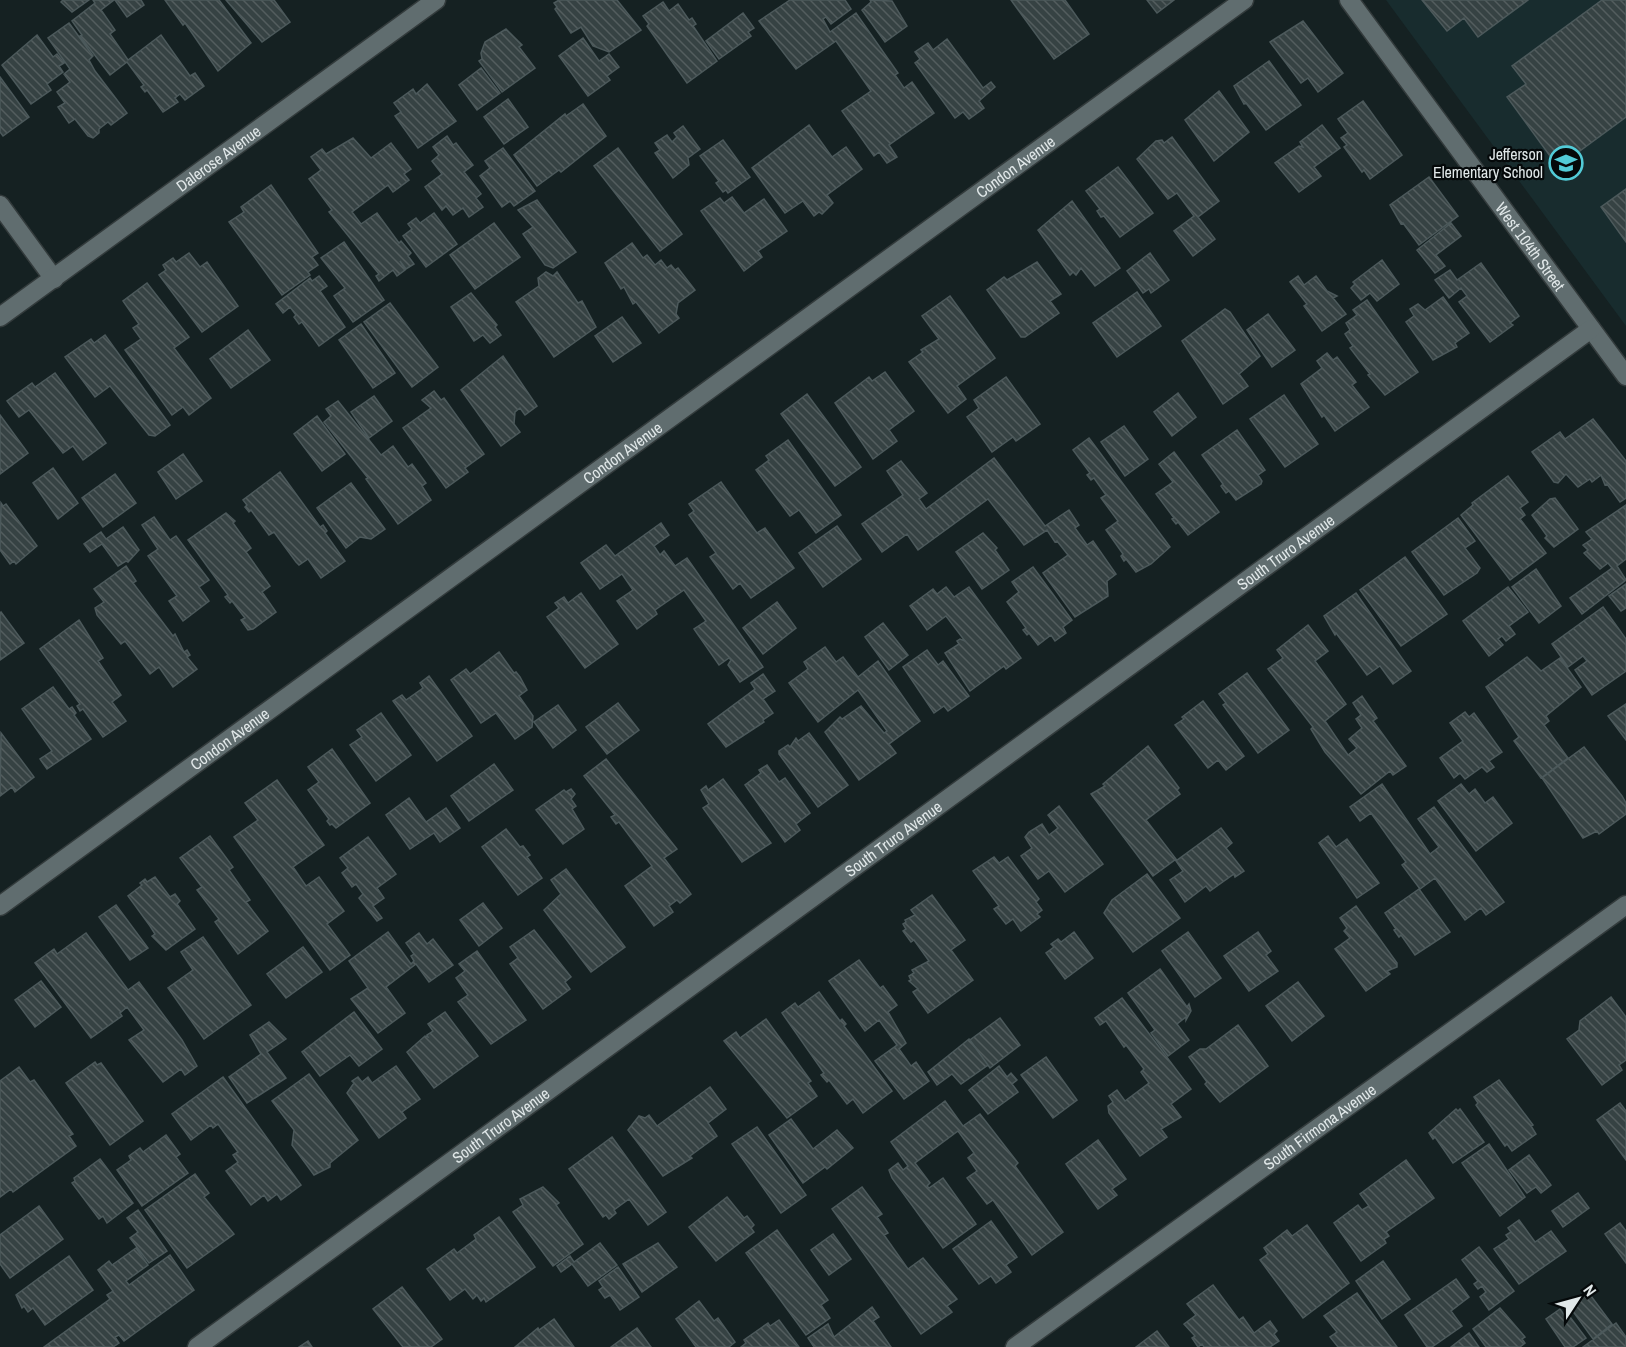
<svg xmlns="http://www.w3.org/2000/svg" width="1626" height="1347" viewBox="0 0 1626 1347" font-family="'Archivo Narrow',sans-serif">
<defs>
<pattern id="building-back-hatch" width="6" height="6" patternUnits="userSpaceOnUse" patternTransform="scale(1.5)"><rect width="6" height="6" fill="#364243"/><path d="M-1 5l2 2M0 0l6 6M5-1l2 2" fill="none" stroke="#535d5e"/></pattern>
</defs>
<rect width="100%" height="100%" fill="#152122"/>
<path fill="#182c2e" d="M1386,0H1626V326Z"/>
<path fill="url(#building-back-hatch)" stroke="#4c595b" stroke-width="1.5" d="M89,0L72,12L61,2L63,0Z
M93,0H114L101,10L115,30L110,34L128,60L161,35L190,76L195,73L204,86L185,100L180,94L175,98L178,102L163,112L147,90L145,92L141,87L144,85L127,62L110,75L80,36L82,35L72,21L95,3Z
M115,0H141L144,5L127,17Z
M165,0H219L251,43L218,71L185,23L183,25Z
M226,0H274L290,22L262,42Z
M559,0H617L641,30L609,52L593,46L581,27L571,33L555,9L557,7L554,3Z
M790,0H845L851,9L831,24L826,17L823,19L830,32L856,13L898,73L895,75L904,88L912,82L934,113L889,145L897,157L887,163L879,152L874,156L842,111L871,91L836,41L796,69L759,21Z
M870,0L892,1L907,26L885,42L862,10L871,2Z
M1011,0H1065L1089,34L1054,59Z
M1147,0H1174L1157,13Z
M1422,0H1528L1478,37L1464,18L1447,31Z
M1602,0H1626V117L1558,167L1507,97L1526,84L1512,66Z
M663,2L669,11L678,4L689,20L692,18L696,24L693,26L717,61L687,83L647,26L649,24L643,16Z
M743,13L754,28L748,32L751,36L719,59L706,41Z
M1303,21L1343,73L1318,92L1308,78L1301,83L1270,42Z
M69,23L93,56L89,60L95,71L127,113L111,125L108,122L99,129V133L93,138L88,136L75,119L69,123L58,107L65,103L57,92L70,82L64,74L70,69L48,38Z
M506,29L522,45L519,47L535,68L502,92L479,61L482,59L481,53L485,42Z
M37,35L53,57L57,54L64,63L59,66L63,72L47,84L51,90L31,104L2,65Z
M583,38L599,61L609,54L619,67L607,76L610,80L588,96L559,56Z
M947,39L983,88L991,82L995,87L979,101L984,108L969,119L963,112L955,118L915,63L920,59L915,52L928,43L933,50Z
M1269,61L1301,105L1266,130L1246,103L1244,104L1234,86Z
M481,68L500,93L477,110L459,85Z
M0,77L29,117L3,136L0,132Z
M427,84L456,121L418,148L395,116L401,112L394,103L413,89L416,94Z
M1219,91L1249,132L1214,161L1185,120Z
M508,99L528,127L504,144L484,117Z
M1363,101L1402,155L1370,179L1364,170L1362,172L1344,147L1347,145L1341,138L1348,133L1338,119Z
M583,104L606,136L561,172L559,170L537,186L514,155L565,114L566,116Z
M809,125L832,157L846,147L862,169L827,195L833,203L822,214L819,212L814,216L803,201L785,213L752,168Z
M1322,125L1340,148L1314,167L1321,176L1299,192L1275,163L1299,146L1303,147L1300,142Z
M683,126L700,149L688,158L689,165L673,178L655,153L660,150L655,143L667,135L672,142L677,137L674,133Z
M447,136L453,145L456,143L473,165L464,172L481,194L476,198L483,207L469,217L463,208L453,215L446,206L442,210L425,187L442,174L432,161L439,155L433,147Z
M1172,137L1219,201L1198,217L1215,239L1193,256L1174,231L1194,216L1177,193L1168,199L1137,159L1156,141L1162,140L1164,143Z
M353,138L371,158L391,143L411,169L404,174L409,180L393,192L388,185L352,212L361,224L377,213L399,243L401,241L411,253L408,256L414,264L406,269L400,261L405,270L397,276L393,270L379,281L376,276L379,274L329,212L332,210L309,179L321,170L311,157L322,149L326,154Z
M723,140L750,177L728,193L726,190L723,192L716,183L719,181L700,156Z
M503,148L535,191L514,206L510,201L502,207L480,176L490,168L485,161Z
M618,148L682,234L660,251L594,166Z
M1118,167L1153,213L1120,237L1104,216L1101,217L1097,211L1100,209L1086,191Z
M1429,177L1458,216L1419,245L1403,223L1401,224L1390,205Z
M271,185L318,253L312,257L318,265L308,272L310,275L282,295L229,222L244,212L241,207Z
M1626,189V242L1601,207Z
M732,197L744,213L764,199L787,231L758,251L762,257L744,271L701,211L720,198L724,203Z
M537,200L576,252L553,268L545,265L523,234L533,227L518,210Z
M1072,201L1120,268L1095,286L1081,268L1076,275L1073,272L1070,275L1038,230Z
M434,213L457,244L426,267L403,236L412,229L408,224L416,218L420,223Z
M494,223L520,257L475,289L450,255Z
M1451,223L1461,236L1436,255L1445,266L1435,273L1417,250Z
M344,242L384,300L353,322L334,296L345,288L321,258Z
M632,243L643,258L647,255L655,265L661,260L667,268L671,265L675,270L678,268L695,290L678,303L676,314L679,318L659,333L636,302L633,304L624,287L621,289L605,263Z
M189,253L200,267L207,262L238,306L202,332L159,275L166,270L163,265L173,258L176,262Z
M1150,253L1169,280L1151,293L1149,289L1143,293L1127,271Z
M1382,260L1399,284L1377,301L1370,293L1361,300L1351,288L1355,284L1353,282Z
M1037,262L1061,294L1050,301L1059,313L1025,337H1021L987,290L1004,277L1007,280Z
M1481,263L1519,316L1510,323L1513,325L1490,342L1459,302L1467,296L1461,288L1449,298L1435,280L1450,270L1457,280Z
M546,272L553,276L557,272L578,303L582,301L596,327L554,357L516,302L539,286L538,278Z
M319,276L327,286L320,291L345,327L319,346L302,322L299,324L294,317L296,315L290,307L283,313L276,304L310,278L312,281Z
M1298,276L1304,285L1316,276L1327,291L1337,296L1333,298L1346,314L1322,331L1304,306L1307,304L1290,282Z
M147,283L189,337L174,348L211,398L189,415L183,407L172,415L125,350L141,339L133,328L139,324L123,301Z
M1137,292L1161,326L1117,357L1093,323Z
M471,293L497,325L495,327L501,335L490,343L483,335L474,341L451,307Z
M950,296L995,358L957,386L966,399L948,413L909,362L923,352L921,350L939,339L922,316Z
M1443,297L1469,333L1455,343L1457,347L1433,360L1406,322L1414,316L1410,309L1418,304L1425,310Z
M1367,300L1418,372L1385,395L1368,375L1370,374L1350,348L1353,346L1345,334L1350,330L1346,323L1357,315L1353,310Z
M390,303L438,367L412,387L364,322Z
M1225,309L1230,312L1260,356L1239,374L1248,386L1223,404L1182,341Z
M1268,314L1295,350L1272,367L1247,330Z
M622,317L641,343L613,362L595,336Z
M361,324L395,373L373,388L339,340Z
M248,330L270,360L231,388L210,359Z
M105,335L170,425L155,436L149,435L110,386L95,397L65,357L91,339L94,343Z
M1327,353L1333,360L1337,357L1356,382L1352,385L1369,407L1335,431L1324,415L1322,417L1301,384L1322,368L1317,361Z
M503,356L537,406L525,415L520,408L515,412L514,424L520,432L501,446L461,390Z
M885,372L914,411L889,430L897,441L873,459L835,403L869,377L872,381Z
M55,373L106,443L83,460L73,446L63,453L29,410L19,417L7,401L32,383L35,387Z
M1006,377L1040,424L1016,441L1013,437L992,452L967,417L979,408L974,400Z
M434,391L441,400L444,398L484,454L465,468L468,472L446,488L403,428L431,408L422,400Z
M1178,393L1196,417L1172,436L1154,412Z
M807,394L861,467L835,486L781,414Z
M1284,395L1318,444L1285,467L1250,419Z
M374,396L392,421L369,438L351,412Z
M338,401L381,455L393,446L408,467L412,464L426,483L422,486L431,500L398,524L366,479L368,478L324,422L331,416L326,409Z
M0,415L28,453L0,474Z
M317,416L345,454L322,471L294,434Z
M1593,419L1626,461V498L1620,502L1607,484L1605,485L1601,475L1592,482L1590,479L1578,487L1566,474L1558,483L1554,482L1532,452L1560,432L1565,439Z
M1124,426L1148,459L1125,476L1101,442Z
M1237,430L1265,470L1258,475L1262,481L1261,484L1236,500L1229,491L1226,493L1221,486L1223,484L1202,455Z
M1089,438L1170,547L1151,564L1136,572L1126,559L1124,561L1121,556L1123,554L1106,530L1118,521L1101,498L1106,495L1094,478L1091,480L1087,475L1090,473L1073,450Z
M788,440L841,515L816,533L799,510L790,516L756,470L769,460L766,456Z
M1174,452L1219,512L1188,535L1178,522L1176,524L1172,519L1174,518L1156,494L1173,482L1159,464Z
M183,454L202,481L176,499L158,472Z
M994,458L1045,526L1069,510L1079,525L1075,528L1087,545L1093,541L1116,574L1107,581L1108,596L1075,617L1043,573L1068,555L1057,541L1055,542L1047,530L1024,545L988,499L918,550L907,534L882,552L862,524L903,495L887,471L901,461L927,493L919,499L926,509Z
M53,468L78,503L58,519L33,483Z
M280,472L320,527L323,525L327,531L325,533L345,561L321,578L308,559L299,565L296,562L274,532L269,535L251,510L249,512L245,507L247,505L243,500Z
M115,474L136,503L103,527L82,498Z
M1508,476L1528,502L1520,508L1525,515L1520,519L1546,553L1510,580L1461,515L1473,505L1472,503Z
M721,482L757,533L765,528L794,568L751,598L740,583L733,589L710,557L716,553L689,515L694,511L689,504Z
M351,483L385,529L371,539L360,537L346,548L317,508Z
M1555,498L1578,529L1554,547L1545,538L1547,536L1532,515L1550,499Z
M1,503L3,506L6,504L37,546L16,564L14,561L10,564L0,550Z
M1626,505V559L1617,566L1626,580L1582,614L1570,598L1612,568L1608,563L1600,569L1584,553L1588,550L1583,545L1592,539L1586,532Z
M226,513L235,521L233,523L251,548L246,552L270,586L262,592L276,612L253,629L248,630L241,620L245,618L232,601L230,603L225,597L228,595L188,540Z
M154,517L170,540L176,536L209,580L199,587L209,601L183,621L169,601L177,596L148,556L158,549L142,525Z
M1458,518L1475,541L1465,548L1480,568L1477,573L1444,595L1412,552Z
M661,523L669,535L654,546L660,555L664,551L675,566L687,558L763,667L740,682L728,665L731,660L729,658L719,665L694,629L706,621L684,590L655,610L657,614L637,629L617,601L633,590L622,574L600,589L581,563L606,545L615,556Z
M837,526L861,559L823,587L799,553Z
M123,527L139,550L128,562L126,561L118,566L102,544L90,552L84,544L101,532L106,539Z
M983,533L997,548L995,550L1009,570L982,589L956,552Z
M1405,557L1447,614L1401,646L1360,590Z
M126,566L136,581L133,583L173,636L175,634L184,652L187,650L190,655L187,657L197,669L173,687L159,667L150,674L125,641L121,644L97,615L95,608L104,602L94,589Z
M1033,567L1072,620L1063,627L1066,633L1055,641L1051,635L1038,645L1029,633L1027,635L1023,630L1026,628L1007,602L1019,592L1012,582Z
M1536,569L1561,606L1539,623L1512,587Z
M1626,584V608L1621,611L1609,596Z
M946,587L954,597L969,587L1021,658L1006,669L1004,666L970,691L945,653L959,644L957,641L960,639L965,641L946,616L927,630L910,606L933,589L937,594Z
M1508,587L1528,612L1509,626L1515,634L1506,641L1502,636L1498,639L1503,645L1489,656L1463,621Z
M581,593L618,644L585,668L547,617L559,608L555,603L564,597L568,603Z
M1356,593L1411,671L1393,684L1380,666L1367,675L1336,633L1335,635L1324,616Z
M777,602L796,628L763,654L743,628Z
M1603,607L1626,639V671L1592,695L1575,670L1587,661L1583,656L1568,667L1552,644Z
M1,612L24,643L0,660V613Z
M79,620L103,658L98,661L121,695L112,702L126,721L103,737L83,709L80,711L77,706L80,704L40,649Z
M883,623L908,655L889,670L865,637Z
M1308,625L1328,651L1315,661L1346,704L1325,721L1348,755L1357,748L1349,739L1362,728L1356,719L1361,715L1353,703L1362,696L1377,718L1373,721L1406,766L1393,775L1390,771L1361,794L1325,752L1311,729L1313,727L1268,669L1283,658L1277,650Z
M825,647L836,662L843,657L858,677L878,661L920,721L889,744L896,753L859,780L825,732L840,717L842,719L861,706L884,733L887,731L858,690L818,722L789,683L808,669L804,662Z
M927,650L938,665L943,661L969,696L948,711L944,706L934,713L903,667Z
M499,652L514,673L516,672L520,677L527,690L519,696L533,716L532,727L515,739L496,713L481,723L451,680L466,669L470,674Z
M1527,657L1541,671L1560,658L1581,687L1546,716L1549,721L1544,725L1568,758L1541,778L1514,741L1519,737L1486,687Z
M1247,673L1289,730L1258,753L1223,705L1226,703L1219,694Z
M763,674L775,691L763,699L773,713L763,720L764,722L726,747L708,724L755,689L751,683Z
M429,676L472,736L437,761L393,701L402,695L406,700L423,688L420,683Z
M53,687L69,709L72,707L76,713L74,715L91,739L47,769L40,759L52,751L22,709Z
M1203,701L1244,756L1226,770L1218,760L1208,768L1175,725L1184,719L1182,717Z
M618,703L639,730L607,754L586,727Z
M1626,704V740L1608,716Z
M558,705L576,730L553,748L534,722Z
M1465,712L1469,717L1474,713L1502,752L1489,761L1494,767L1487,772L1482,767L1465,779L1460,773L1454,778L1440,758L1463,741L1450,723Z
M381,713L411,755L376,781L350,745L362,737L357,730Z
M1,733L34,777L15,792L12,787L0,796Z
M809,733L848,785L818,807L779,754V751L788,745L790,747L796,738L798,741Z
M1148,746L1179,788L1177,790L1180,794L1146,820L1176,859L1153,876L1091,794L1105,786L1103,784Z
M1584,747L1622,796L1626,803V814L1599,834L1597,831L1583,838L1542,778Z
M332,749L370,803L336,828L332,824L330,825L327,821L329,819L308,790L319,782L308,767Z
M606,759L677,849L664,858L691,894L680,903L677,900L669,906L673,912L654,926L625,886L652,866L619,822L616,824L611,817L615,815L584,776Z
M494,764L513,790L469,821L451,796Z
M767,765L779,782L785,778L810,813L796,824L800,830L785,842L745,785L761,773L759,770Z
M723,779L771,843L742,862L703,808L709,804L701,790L706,786L708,790Z
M277,780L324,845L293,867L306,886L319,877L344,911L327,924L350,955L330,970L234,837L258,820L245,803Z
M1382,784L1430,854L1439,847L1418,819L1434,807L1504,902L1486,915L1481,908L1465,920L1435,878L1420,889L1402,865L1406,862L1371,813L1360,821L1350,807Z
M1461,784L1469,794L1475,789L1485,803L1493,797L1512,823L1476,851L1438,801Z
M571,789L575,794L571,799L576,806L572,809L584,829L563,844L536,810L564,790L566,792Z
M409,798L426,822L446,808L460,828L440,842L434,833L410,849L386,815Z
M1059,806L1103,864L1065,892L1049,871L1038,879L1021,856L1032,848L1025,837L1029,832L1042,824L1049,835L1058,828L1048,815Z
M1221,828L1232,843L1226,848L1244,871L1235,877L1234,874L1210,891L1206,886L1185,902L1170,880L1183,871L1176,861Z
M506,829L520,847L523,846L530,855L527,857L542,878L518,895L482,847Z
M210,836L233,867L229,870L250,900L246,902L268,931L238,954L215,922L219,919L197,890L202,887L180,858Z
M1328,836L1336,847L1347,839L1379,883L1357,898L1319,843Z
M368,837L396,874L377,888L384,898L373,906L382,918L377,921L359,898L363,894L356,884L352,887L342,873L348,868L340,858Z
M994,857L999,863L1008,857L1039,899L1036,902L1042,910L1037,914L1040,917L1021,931L1013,919L1006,924L994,909L999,906L973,871Z
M566,869L625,947L591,972L544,910L561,894L551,880Z
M1147,874L1180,918L1133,952L1104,913L1112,900Z
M155,877L170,897L175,894L180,901L177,904L195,929L166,950L152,936L155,934L150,926L128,896L142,885L140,883L145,879L147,882Z
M1419,889L1450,932L1415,955L1401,935L1399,937L1394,930L1396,929L1385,913Z
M932,895L965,940L951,950L973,980L928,1013L913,992L918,989L909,981L911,980L909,976L914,973L912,970L929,961L914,940L911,942L903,931L906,929L903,924L906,922L905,920L915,915L911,910Z
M483,903L502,928L479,946L460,920Z
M116,905L148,948L130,960L99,917Z
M1356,906L1397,963V967L1387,971L1390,974L1366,991L1335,949L1350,938L1344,931L1347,928L1340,918Z
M534,930L571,977L565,982L570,989L543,1009L510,964L518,958L510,947Z
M388,932L411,964L414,961L411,956L414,954L406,943L419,933L427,944L433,939L453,965L429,982L416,964L386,987L405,1013L378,1033L351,999L368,988L349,961Z
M1074,932L1093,958L1065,979L1046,953L1054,947L1051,944L1058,939L1061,942Z
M1188,932L1221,978L1195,997L1162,951Z
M1258,932L1271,951L1266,955L1278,971L1249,991L1224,956Z
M86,933L128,990L139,982L182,1040L197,1066L185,1075L181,1069L163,1082L129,1040L144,1030L127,1007L120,1013L122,1016L91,1038L35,963L54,949L57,954Z
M203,937L251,1005L204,1039L168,988L193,970L181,952Z
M303,947L322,972L286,998L267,974Z
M477,951L526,1020L491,1044L458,1002L468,995L456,978L465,971L459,964Z
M859,960L880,988L883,986L897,1005L888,1012L906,1043L899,1049L911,1066L916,1062L929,1081L904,1099L875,1061L897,1045L879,1020L865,1031L829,981Z
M1160,969L1187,1007L1189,1004L1191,1011L1186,1020V1017L1177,1024L1189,1040L1168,1056L1151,1033L1155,1030L1128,993Z
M41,981L61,1007L35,1027L15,1000Z
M1298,982L1324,1016L1292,1041L1266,1006Z
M819,992L840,1021L842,1019L846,1024L844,1026L892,1091L863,1113L853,1099L847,1104L829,1080L827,1082L821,1075L824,1073L782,1013L795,1003L798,1007Z
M1611,997L1626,1017V1060L1619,1065L1622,1070L1602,1085L1567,1039L1579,1030L1580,1021Z
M1122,998L1191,1089L1171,1104L1181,1117L1161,1129L1167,1137L1140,1156L1109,1113L1108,1106L1113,1102L1109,1096L1117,1090L1125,1101L1149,1083L1141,1072L1144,1069L1126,1045L1124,1047L1106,1021L1100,1025L1095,1018Z
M354,1012L382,1049L359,1066L350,1055L320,1076L302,1052Z
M445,1012L478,1056L434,1088L407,1052L425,1036L428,1037L427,1035L433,1031L428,1024Z
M1000,1018L1020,1045L990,1068L970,1040Z
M766,1019L811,1081L808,1083L817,1096L787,1118L724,1041L736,1032L740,1038Z
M269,1022L286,1039L267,1052L286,1078L247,1103L229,1077L261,1054L250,1035Z
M1238,1025L1268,1066L1220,1102L1205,1084L1207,1082L1189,1057L1200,1049H1206Z
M969,1039L988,1065L961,1084L952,1074L937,1085L928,1072Z
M1046,1057L1077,1100L1053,1118L1021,1075Z
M95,1062L97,1065L101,1063L143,1121L110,1145L66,1083Z
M396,1066L420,1099L402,1112L406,1118L379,1138L347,1093L354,1083L352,1081L358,1077L362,1082L368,1077L372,1083Z
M999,1066L1007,1077L1011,1073L1017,1080L1012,1084L1018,1092L988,1114L969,1090Z
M19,1067L30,1082L34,1080L73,1134L69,1136L76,1146L13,1192L11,1189L0,1197V1081Z
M309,1074L358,1140L330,1163V1167L314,1175L292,1145L294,1130L272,1101Z
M223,1077L301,1185L281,1200L277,1194L268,1201L264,1195L251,1205L226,1171L238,1162L233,1155L238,1152L218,1124L213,1128L211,1125L191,1140L172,1114Z
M1499,1080L1533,1125L1531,1126L1536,1134L1512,1151L1507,1144L1505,1146L1476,1105L1478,1103L1474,1097Z
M710,1087L726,1109L708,1123L717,1136L690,1156L692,1158L663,1176L628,1130L639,1116L645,1118L649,1115L657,1126Z
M945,1101L963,1126L980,1114L1018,1163L1015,1166L1063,1232L1032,1255L993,1200L987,1204L967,1178L977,1171L968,1158L974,1153L958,1131L915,1163L930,1183L927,1186L929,1188L943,1178L976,1224L943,1248L892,1178L889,1170L898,1163L903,1170L908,1166L891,1142Z
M1620,1103L1626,1111V1160L1597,1120Z
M1456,1109L1458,1111L1460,1109L1484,1142L1453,1163L1435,1137L1433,1139L1429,1133Z
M791,1119L813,1149L837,1130L853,1148L827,1169L825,1167L803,1183L769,1135Z
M757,1127L806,1195L781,1213L732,1144Z
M166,1135L180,1154L176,1157L188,1173L142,1206L117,1170L131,1160L129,1156L140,1148L143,1152Z
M612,1137L666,1212L648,1225L629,1199L614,1210L616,1213L609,1219L606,1215L603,1217L569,1169Z
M1098,1140L1126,1179L1112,1189L1117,1195L1098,1209L1066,1164Z
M1489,1144L1525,1197L1500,1216L1462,1163Z
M1529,1155L1551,1185L1541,1193L1536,1187L1527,1193L1509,1170Z
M100,1159L133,1203L107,1223L103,1216L99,1219L72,1183L75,1181L74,1178Z
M1406,1160L1434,1198L1386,1232L1389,1236L1384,1239L1386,1243L1361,1261L1334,1223L1358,1205L1362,1210L1369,1206L1360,1194Z
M195,1174L209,1193L204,1197L234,1234L187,1268L145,1210Z
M543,1187L559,1203L556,1205L583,1244L553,1266L513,1212L523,1205L520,1199Z
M862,1187L882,1214L877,1217L888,1233L884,1235L908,1269L923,1258L957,1299L947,1306L952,1312L921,1334L832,1209Z
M1578,1193L1589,1208L1563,1227L1552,1211Z
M727,1197L744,1218L747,1216L754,1225L751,1228L754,1232L716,1261L689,1227Z
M39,1206L63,1239L10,1278L0,1264V1235Z
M138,1210L167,1251L149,1263L130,1238L138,1232L127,1218Z
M499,1217L535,1267L486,1302L484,1298L481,1301L477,1295L473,1299L465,1289L450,1300L427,1269L454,1249L457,1253L476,1239L474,1235Z
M1519,1220L1535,1242L1551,1231L1566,1251L1519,1284L1494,1249L1509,1239L1506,1235L1511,1232L1508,1228Z
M991,1221L1017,1257L1006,1265L1011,1272L996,1283L991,1276L979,1284L953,1249Z
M1620,1223L1626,1231V1263L1605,1234Z
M1307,1225L1349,1283L1303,1318L1260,1260L1268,1254L1264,1248L1287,1230L1292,1236Z
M777,1230L828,1300L821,1305L830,1318L806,1335L746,1253Z
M833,1234L851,1259L829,1275L811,1250Z
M600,1243L617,1265L588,1286L572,1264L561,1272L557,1266L570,1256L574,1262Z
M658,1243L677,1267L642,1292L623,1264Z
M1479,1247L1514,1291L1489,1310L1480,1297L1486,1292L1482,1286L1478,1289L1474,1284L1478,1281L1462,1260Z
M136,1248L148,1265L126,1281L129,1285L170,1255L194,1290L124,1341L119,1335L115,1337L119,1343L113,1347H44L110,1299L107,1295L113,1291L98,1270L109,1261L112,1265Z
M69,1256L93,1290L45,1325L33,1308L28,1312L24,1306L22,1308L16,1295Z
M1383,1261L1410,1299L1382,1319L1356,1281Z
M618,1267L639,1297L620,1310L610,1295L605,1298L599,1290L603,1287L599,1281Z
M1456,1279L1469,1297L1451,1311L1462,1326L1432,1347H1427L1405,1315Z
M1213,1285L1239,1320L1243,1317L1254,1333L1270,1321L1277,1331L1274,1334L1279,1341L1270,1347H1204L1202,1344L1198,1347L1192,1338L1195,1336L1184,1324L1196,1315L1187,1304Z
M402,1287L442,1339L431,1347H403L373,1309Z
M1588,1292L1612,1324L1593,1339L1569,1306Z
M1357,1293L1397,1347H1338L1330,1337L1337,1332L1324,1316Z
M699,1301L714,1321L718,1318L735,1342L729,1347H696L676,1319Z
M872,1307L879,1317L873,1321L891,1347H814L808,1338L828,1324L834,1337Z
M1500,1308L1525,1337L1522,1339L1525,1343L1520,1347H1486L1473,1329Z
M1560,1309L1567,1319L1570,1317L1586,1338L1573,1347H1565L1546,1319Z
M554,1319L574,1347H515L538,1328L539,1330Z
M779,1320L799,1347H741L746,1343L744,1340L768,1323L770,1326Z
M1616,1323L1626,1337V1347H1583Z
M637,1328L651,1347H611Z
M1157,1331L1169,1347H1136Z
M1469,1333L1479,1347H1451Z
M308,1341L312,1347H299Z"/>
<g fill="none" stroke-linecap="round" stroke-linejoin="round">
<g stroke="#333b3c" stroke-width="21">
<g id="minor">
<path id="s1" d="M1349,0L1626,376"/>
<path d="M0,205L54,279"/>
<path id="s2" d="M0,317L436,0"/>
<path id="s3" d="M0,906L1244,0"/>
<path id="s4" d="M197,1347L1591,329"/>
<path id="s5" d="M1015,1347L1626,905"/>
</g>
</g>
<use href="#minor" stroke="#606d6f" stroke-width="18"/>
</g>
<defs>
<g id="school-ring" transform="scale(1.725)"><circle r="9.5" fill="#05090a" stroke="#52cbd7" stroke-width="1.5"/><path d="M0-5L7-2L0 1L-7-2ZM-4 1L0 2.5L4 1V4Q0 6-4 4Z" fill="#52cbd7"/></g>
</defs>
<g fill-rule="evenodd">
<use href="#school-ring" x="1566" y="163"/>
</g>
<g text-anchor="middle" stroke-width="4.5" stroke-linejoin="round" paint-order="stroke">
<g font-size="16" fill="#e1e8e9" stroke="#05090a" text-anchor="end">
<text x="1543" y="160">Jefferson<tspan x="1543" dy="18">Elementary School</tspan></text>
</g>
<g font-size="16" fill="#e1e8e9" stroke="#05090a">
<text dy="6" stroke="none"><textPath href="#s2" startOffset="270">Dalerose Avenue</textPath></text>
<text dy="6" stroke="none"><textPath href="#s3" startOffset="1256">Condon Avenue</textPath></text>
<text dy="6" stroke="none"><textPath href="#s1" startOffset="306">West 104th Street</textPath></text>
<text dy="6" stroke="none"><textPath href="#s3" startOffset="770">Condon Avenue</textPath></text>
<text dy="6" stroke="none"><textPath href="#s4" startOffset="1348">South Truro Avenue</textPath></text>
<text dy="6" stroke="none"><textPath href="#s3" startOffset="284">Condon Avenue</textPath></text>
<text dy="6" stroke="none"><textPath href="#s4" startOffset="862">South Truro Avenue</textPath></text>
<text dy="6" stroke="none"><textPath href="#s4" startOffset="376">South Truro Avenue</textPath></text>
<text dy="6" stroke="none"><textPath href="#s5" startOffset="376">South Firmona Avenue</textPath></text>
</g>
</g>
<g transform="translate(1578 1299) rotate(54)" stroke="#05090a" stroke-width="4.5" paint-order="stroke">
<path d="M0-4.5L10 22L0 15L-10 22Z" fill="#e1e8e9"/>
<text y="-9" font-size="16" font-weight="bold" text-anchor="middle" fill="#e1e8e9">N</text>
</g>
</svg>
